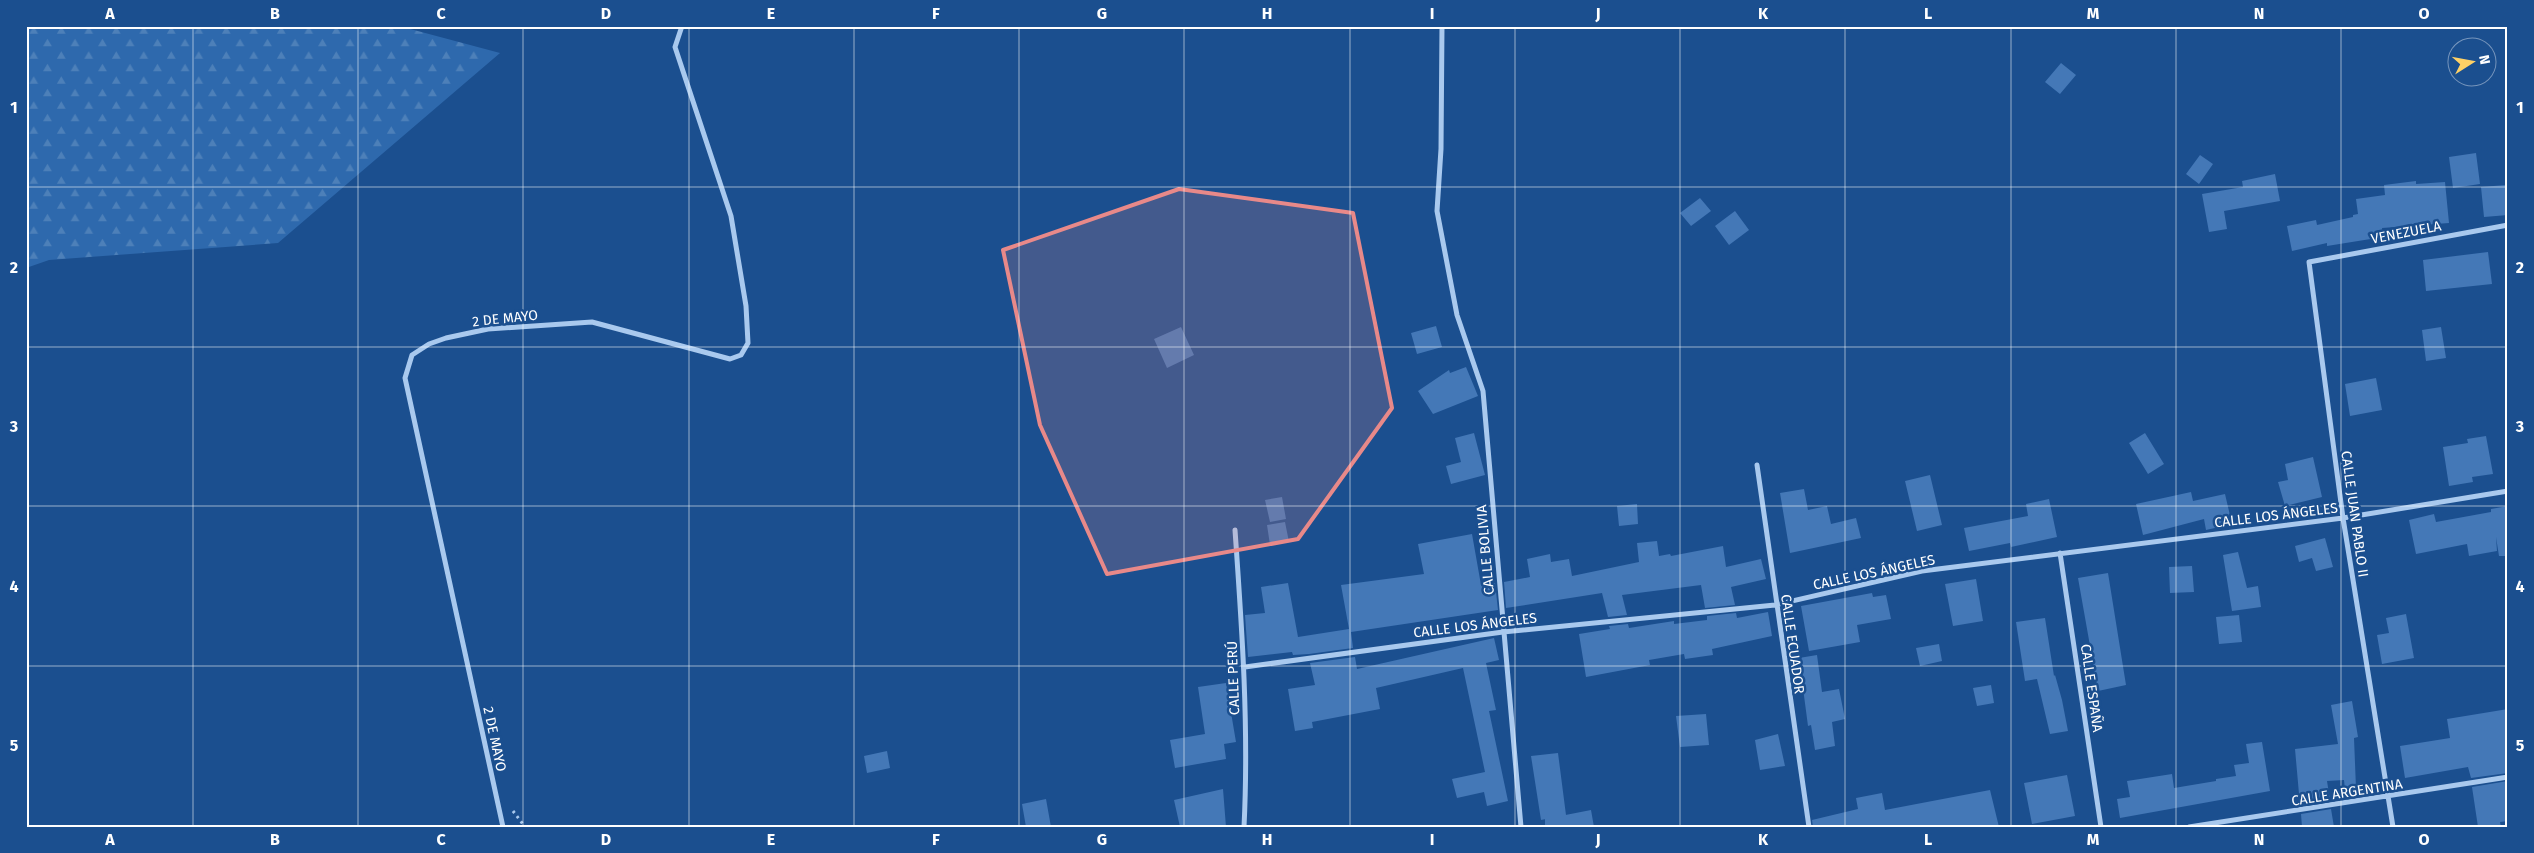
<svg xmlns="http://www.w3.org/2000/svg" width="2534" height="853" viewBox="0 0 2534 853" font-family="'Fira Sans',sans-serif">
<defs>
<pattern id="forest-firs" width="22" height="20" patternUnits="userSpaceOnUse" patternTransform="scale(1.25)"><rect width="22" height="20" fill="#2e69ad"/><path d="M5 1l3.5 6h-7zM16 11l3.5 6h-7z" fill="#4d80b9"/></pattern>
</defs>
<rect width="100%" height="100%" fill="#1b4f8f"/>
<path fill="url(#forest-firs)" d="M26,26H399L500,53L278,243L49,260L26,268Z"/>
<path fill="#4478b7" d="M2061,63L2076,75L2060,94L2045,82Z
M2476,153L2480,184L2453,188L2449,157Z
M2200,155L2213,164L2199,184L2186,174Z
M2275,174L2280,201L2224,211L2227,229L2209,232L2202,194L2243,187L2242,181Z
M2416,181V184L2445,182L2449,223L2382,228L2383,237L2327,246V243L2292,251L2287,226L2316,220L2317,225L2353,217V215L2358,214L2356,199L2385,195L2384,185Z
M2506,185L2508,215L2484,217L2481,187Z
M1700,198L1711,211L1691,226L1680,213Z
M1735,211L1749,230L1729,245L1715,226Z
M2488,252L2492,284L2426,291L2423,260Z
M1436,326L1442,347L1417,354L1411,333Z
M1181,327L1194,355L1167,368L1154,339Z
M2441,327L2446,358L2426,361L2422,330Z
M1466,367L1478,396L1433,414L1418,391L1449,370L1450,373Z
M2376,378L2382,410L2350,416L2345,384Z
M1474,433L1485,475L1451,484L1446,466L1461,462L1455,438Z
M2145,433L2164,464L2148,474L2129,443Z
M2486,436L2493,474L2472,477L2473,482L2449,486L2443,447L2468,443L2467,439Z
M2313,457L2322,497L2285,506L2278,482L2288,480L2285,464Z
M1930,475L1942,525L1917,531L1905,481Z
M1804,489L1808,510L1827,506L1831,524L1856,518L1861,538L1790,553L1780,493Z
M2191,492L2193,501L2225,494L2232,524L2206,530L2204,519L2143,535L2136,504Z
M1282,497L1286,519L1270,522L1265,500Z
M2049,499L2057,537L2011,547L2010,543L1969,551L1964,528L2028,516L2026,504Z
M1637,504L1638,524L1619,526L1617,506Z
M2508,506V556H2499L2496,537L2497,551L2469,556L2467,544L2416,554L2409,520L2434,514L2436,522L2491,512V509Z
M1285,522L1289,542L1270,545L1267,525Z
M1472,534L1481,585L1495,583L1498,610L1351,632L1353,648L1309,654L1293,655L1292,652L1248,657L1245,615L1265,613L1261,587L1288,583L1298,637L1349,629L1341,585L1424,574L1418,544Z
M2325,538L2333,567L2316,571L2312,558L2299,562L2295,546Z
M1657,541L1659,556L1670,554L1671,556L1723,546L1726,567L1761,559L1766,579L1731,587L1735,605L1705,608L1701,585L1622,595L1627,615L1608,617L1602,593L1506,608L1504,582L1530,577L1527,559L1550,554L1551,562L1569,559L1572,576L1639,562L1637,543Z
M2238,552L2247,588L2258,586L2261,607L2232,611L2223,555Z
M2192,566L2194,592L2170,593L2169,567Z
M2108,573L2126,685L2098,691L2078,578Z
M1976,579L1983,621L1953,626L1945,584Z
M1872,593L1873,597L1886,595L1891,619L1857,625L1860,642L1809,651L1801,606Z
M1768,612L1772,636L1712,649L1713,655L1685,659L1684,654L1649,660L1650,665L1586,677L1579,634L1610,629L1609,626L1628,624L1629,628L1674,621V624L1707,620V616L1736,613L1737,618Z
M2406,614L2414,658L2382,664L2377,635L2389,633L2386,618Z
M2239,615L2242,642L2219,644L2216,617Z
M2045,618L2054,676L2055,675L2062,700L2068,731L2050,734L2037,679L2025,681L2016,622Z
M1494,638L1499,660L1486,663L1496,710L1489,711L1508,801L1487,806L1484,792L1457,798L1452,779L1485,772L1463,668L1376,688L1380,709L1312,722L1313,728L1295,731L1288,689L1315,685L1310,663L1355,657L1357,669Z
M1939,644L1942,661L1920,666L1916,648Z
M1817,655L1822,692L1839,689L1845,719L1832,722L1835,746L1815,750L1811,725L1808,726L1799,658Z
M1226,683L1236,742L1224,744L1226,759L1175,768L1170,740L1205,734L1198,687Z
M1991,685L1994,703L1977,706L1973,688Z
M2352,701L2358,737L2354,738L2356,788L2345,790L2344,780L2327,781L2330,800L2300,805L2295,749L2338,744L2331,705Z
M2508,709V773L2471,778L2468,767L2405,778L2400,746L2450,738L2447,719Z
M1706,714L1709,745L1680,747L1676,716Z
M1778,734L1785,766L1760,770L1755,740Z
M2262,742L2270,791L2120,818L2117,799L2130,797L2127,781L2172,774L2174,788L2216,781V779L2236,776L2234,765L2249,763L2246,744Z
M887,751L890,768L867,773L864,756Z
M1558,753L1566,815L1541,820L1531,756Z
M2067,775L2075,816L2032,824L2024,783Z
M2508,781V821L2500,822L2501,827H2478L2472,787Z
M1223,789L1226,827H1180L1174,800Z
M1990,790L1999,827H1813L1812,820L1858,809L1856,798L1882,793L1885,810Z
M1046,799L1051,827H1026L1022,804Z
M2331,809L2334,827H2302L2301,814Z
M1591,810L1594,827H1545V819Z"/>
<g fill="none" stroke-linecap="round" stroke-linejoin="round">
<path stroke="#a9c9ee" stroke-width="3" stroke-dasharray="2.5 4" stroke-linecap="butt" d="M513,811L525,827"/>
<path stroke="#a9c9ee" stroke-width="5" d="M1442,26L1441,149L1437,211L1457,315L1483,391L1521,827
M1757,465L1809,827
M1235,530C1242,629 1249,727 1244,827
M2060,553L2101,827
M1245,667L1503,632L1775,605L1922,571L2343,518L2508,491
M503,827L405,378L412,355L429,344L446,338L488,329L592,322L730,359L741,355L748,343L746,306L731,216L675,47L682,26
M2189,827L2508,777
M2393,827L2343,518L2309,262L2508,225"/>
</g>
<path fill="#e88989" fill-opacity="0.2" stroke="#e88989" stroke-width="4" stroke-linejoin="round" d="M1179,189L1353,213L1392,408L1298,539L1107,574L1040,425L1003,250Z"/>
<path fill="none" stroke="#fff" stroke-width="1" stroke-opacity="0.55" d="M193,26V827M358,26V827M523,26V827M689,26V827M854,26V827M1019,26V827M1184,26V827M1350,26V827M1515,26V827M1680,26V827M1845,26V827M2011,26V827M2176,26V827M2341,26V827M26,187H2508M26,347H2508M26,506H2508M26,666H2508"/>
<g text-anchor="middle" stroke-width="5" stroke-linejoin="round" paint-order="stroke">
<g font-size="14" fill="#fff" stroke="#1b4f8f">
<text transform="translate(2406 232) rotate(-11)" y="5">VENEZUELA</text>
<text transform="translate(505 318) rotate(-6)" y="5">2 DE MAYO</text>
<text transform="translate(2355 514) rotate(82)" y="5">CALLE JUAN PABLO II</text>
<text transform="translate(2276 515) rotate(-7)" y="5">CALLE LOS ÁNGELES</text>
<text transform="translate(1485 550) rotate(-95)" y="5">CALLE BOLIVIA</text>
<text transform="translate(1874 572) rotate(-12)" y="5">CALLE LOS ÁNGELES</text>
<text transform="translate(1475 625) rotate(-7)" y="5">CALLE LOS ÁNGELES</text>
<text transform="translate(1793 644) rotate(82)" y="5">CALLE ECUADOR</text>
<text transform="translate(1233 678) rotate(-92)" y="5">CALLE PERÚ</text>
<text transform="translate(2092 688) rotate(82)" y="5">CALLE ESPAÑA</text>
<text transform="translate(495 739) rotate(78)" y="5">2 DE MAYO</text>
<text transform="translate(2347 792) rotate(-9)" y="5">CALLE ARGENTINA</text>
</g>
</g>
<rect width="2534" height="853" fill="none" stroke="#1b4f8f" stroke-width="55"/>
<g transform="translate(2472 62) rotate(79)"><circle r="24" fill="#1b4f8f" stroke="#7695bc"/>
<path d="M0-4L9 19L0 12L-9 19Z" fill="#ffd166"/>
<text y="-8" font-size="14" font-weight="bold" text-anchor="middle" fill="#ffffff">N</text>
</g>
<rect x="28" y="28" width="2478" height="798" fill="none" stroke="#fff" stroke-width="2"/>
<g font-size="16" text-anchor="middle" font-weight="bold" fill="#fff">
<text x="110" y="19">A</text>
<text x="275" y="19">B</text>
<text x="441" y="19">C</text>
<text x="606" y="19">D</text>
<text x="771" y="19">E</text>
<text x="936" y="19">F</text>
<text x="1102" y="19">G</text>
<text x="1267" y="19">H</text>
<text x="1432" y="19">I</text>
<text x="1598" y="19">J</text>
<text x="1763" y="19">K</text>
<text x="1928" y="19">L</text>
<text x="2093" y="19">M</text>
<text x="2259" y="19">N</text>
<text x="2424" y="19">O</text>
<text x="14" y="113">1</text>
<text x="2520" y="113">1</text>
<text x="14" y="273">2</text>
<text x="2520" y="273">2</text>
<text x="14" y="432">3</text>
<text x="2520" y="432">3</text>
<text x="14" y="592">4</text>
<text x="2520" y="592">4</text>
<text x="14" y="751">5</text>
<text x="2520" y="751">5</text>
<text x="110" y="845">A</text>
<text x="275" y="845">B</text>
<text x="441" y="845">C</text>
<text x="606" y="845">D</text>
<text x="771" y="845">E</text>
<text x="936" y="845">F</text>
<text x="1102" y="845">G</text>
<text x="1267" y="845">H</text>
<text x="1432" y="845">I</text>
<text x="1598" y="845">J</text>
<text x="1763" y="845">K</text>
<text x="1928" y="845">L</text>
<text x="2093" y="845">M</text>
<text x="2259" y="845">N</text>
<text x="2424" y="845">O</text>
</g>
</svg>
